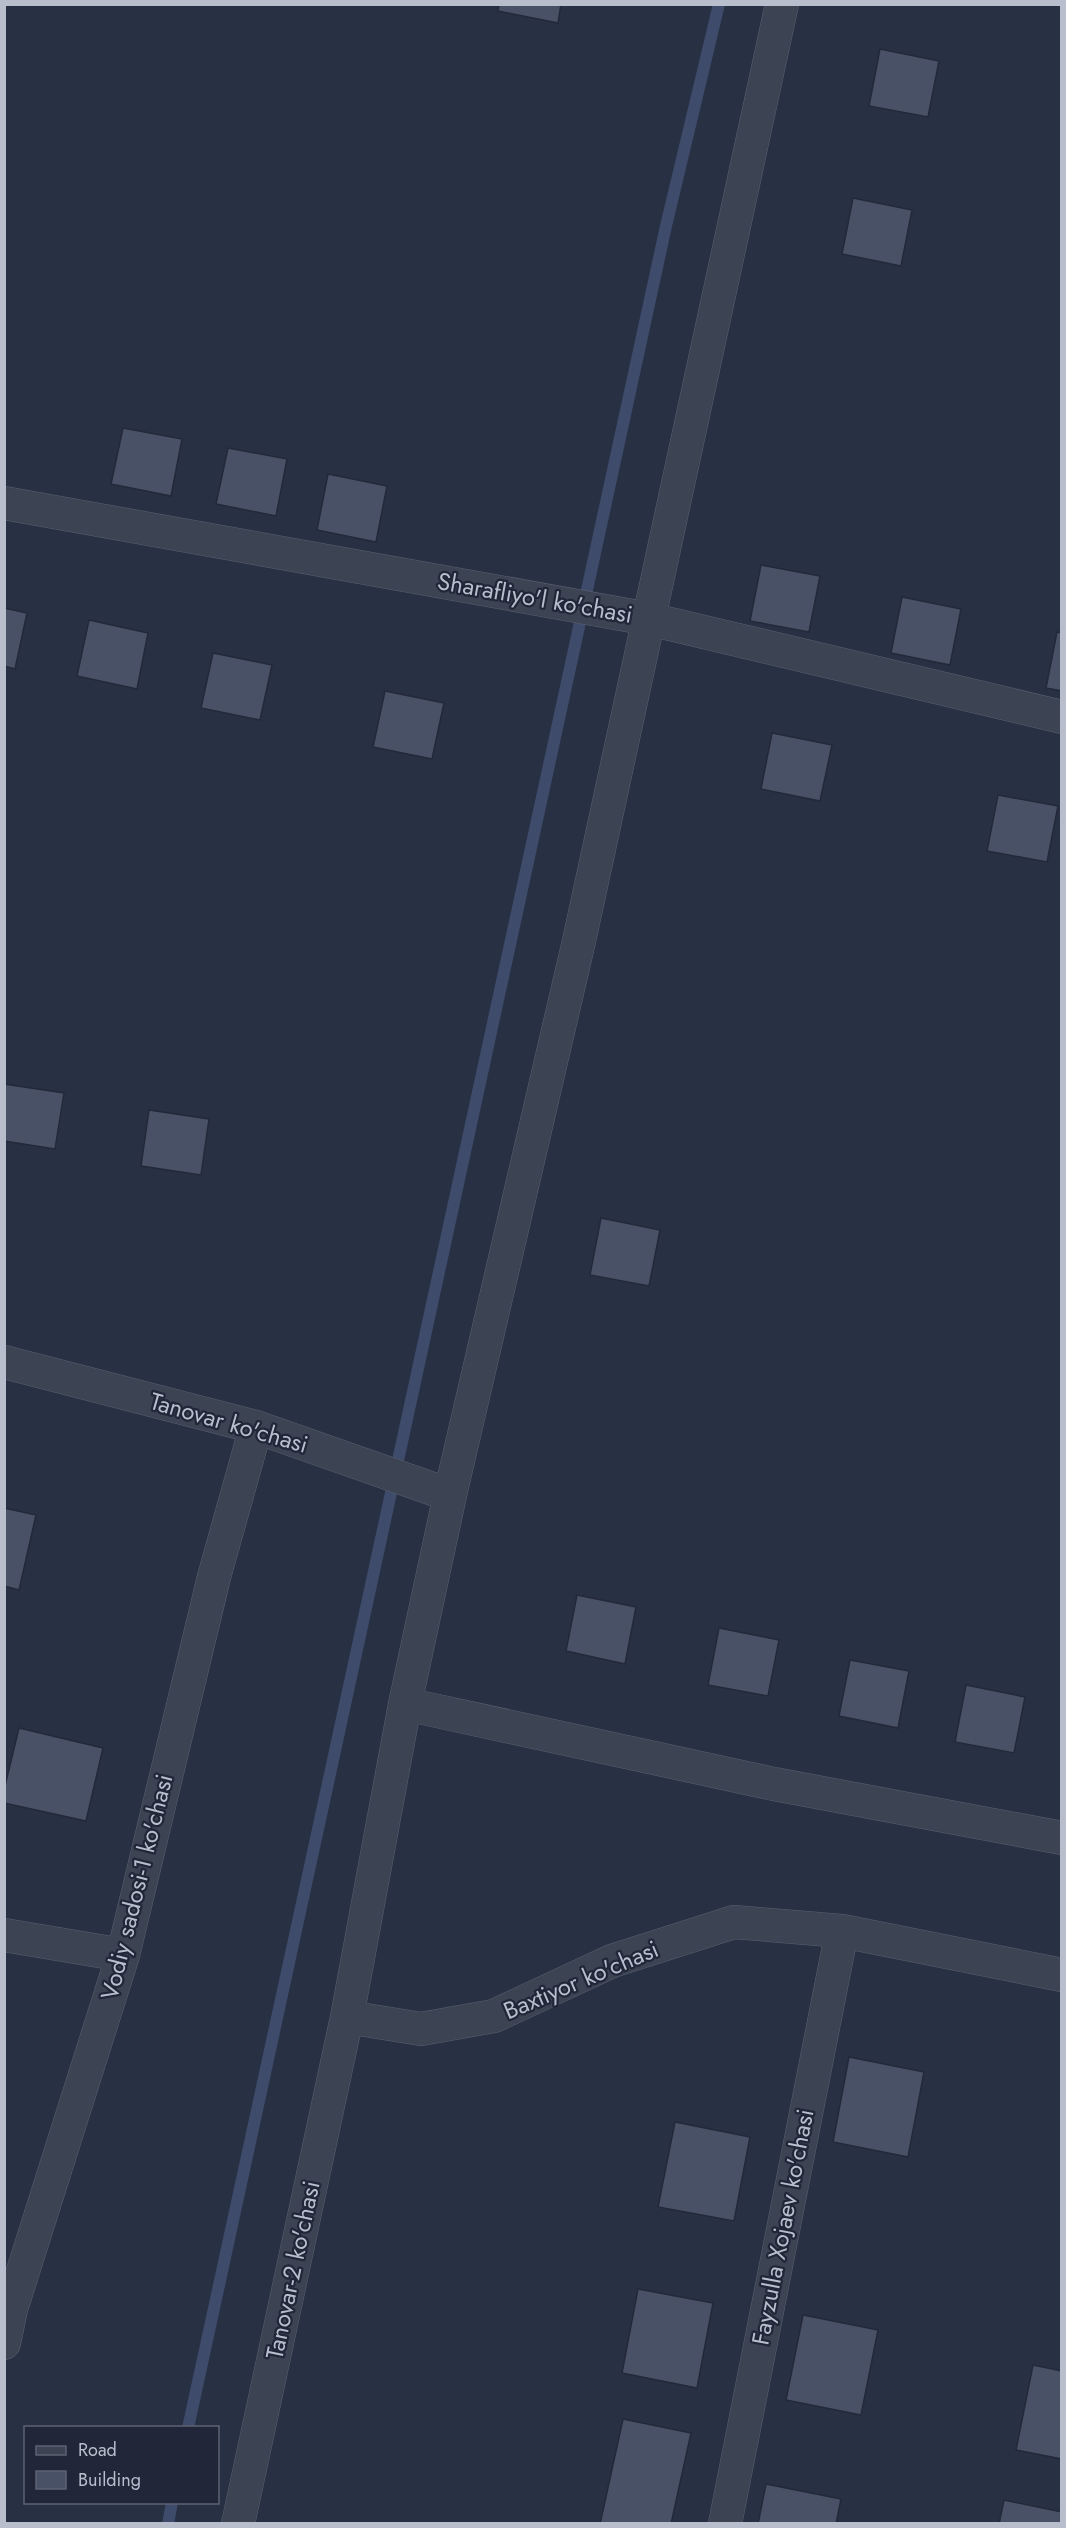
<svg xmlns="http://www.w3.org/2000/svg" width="1066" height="2528" viewBox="0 0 1066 2528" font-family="Jost,sans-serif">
<rect width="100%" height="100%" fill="#283043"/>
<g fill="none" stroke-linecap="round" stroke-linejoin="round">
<path stroke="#3e4b6b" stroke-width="12" d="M188,2428L666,226L719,4
M168,2524L172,2502"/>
</g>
<path fill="#495167" stroke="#23293a" stroke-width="1.5" d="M499,4H561L558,23L498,11Z
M880,49L939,61L928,117L869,106Z
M853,198L912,210L901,266L842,254Z
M123,428L182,439L171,496L111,484Z
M228,448L287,459L276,516L216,504Z
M328,474L387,486L376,542L317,530Z
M761,565L820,576L809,632L750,621Z
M902,597L961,609L950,665L891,653Z
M4,608L27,613L15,669L4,666Z
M89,620L148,633L137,689L77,676Z
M1057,632L1062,633V691L1046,688Z
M213,653L272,665L260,720L201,708Z
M385,691L444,703L432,759L373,747Z
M772,733L832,745L820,801L761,789Z
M998,795L1058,806L1047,862L987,851Z
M4,1084L64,1093L55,1149L4,1141Z
M149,1110L209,1119L201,1175L141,1166Z
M601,1218L660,1230L649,1286L590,1275Z
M4,1508L36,1515L19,1590L4,1586Z
M577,1595L636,1607L625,1664L566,1651Z
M719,1628L779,1640L768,1696L708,1685Z
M850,1660L909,1671L898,1728L839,1716Z
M966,1685L1025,1697L1014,1753L955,1742Z
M19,1728L103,1748L86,1821L4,1803V1790Z
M849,2057L924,2072L908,2157L833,2142Z
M675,2122L750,2137L734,2221L658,2207Z
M638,2289L713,2303L697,2388L622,2373Z
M803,2315L878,2330L861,2415L786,2400Z
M1033,2365L1062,2371V2459L1016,2450Z
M623,2419L691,2433L671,2524H600Z
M766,2484L841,2499L836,2524H758Z
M1004,2500L1062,2512V2524H999Z"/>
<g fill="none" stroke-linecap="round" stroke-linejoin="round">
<g stroke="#5a6070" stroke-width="34">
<path id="street" d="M4,503L649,619L1062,717
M4,1362L256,1427L450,1495
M405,1704L774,1784L1062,1838
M4,1935L123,1955
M347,2017L421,2029L494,2016L612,1961L734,1922L842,1931L1062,1975
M4,2343L11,2309L123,1955L214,1577L256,1427
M238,2524L347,2017L405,1704L450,1495L579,941L782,4
M725,2524L842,1931"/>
</g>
<use href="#street" stroke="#3c4352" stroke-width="33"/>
</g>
<g text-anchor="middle" stroke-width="4.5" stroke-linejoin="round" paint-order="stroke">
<g font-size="24" fill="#b9becc" stroke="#212738">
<text transform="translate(535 598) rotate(10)" y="8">Sharafliyo'l ko'chasi</text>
<text transform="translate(229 1423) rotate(16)" y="8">Tanovar ko'chasi</text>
<text transform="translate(137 1887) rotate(-76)" y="8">Vodiy sadosi-1 ko'chasi</text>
<text transform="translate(581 1980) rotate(-23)" y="8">Baxtiyor ko'chasi</text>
<text transform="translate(783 2227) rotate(-79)" y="8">Fayzulla Xojaev ko'chasi</text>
<text transform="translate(293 2270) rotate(-78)" y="8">Tanovar-2 ko'chasi</text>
</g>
</g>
<rect width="1066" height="2528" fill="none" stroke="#b9becc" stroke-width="12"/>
<rect x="24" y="2426" width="195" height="78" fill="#212738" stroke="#5e6373" stroke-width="1.5"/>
<rect x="36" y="2446" width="30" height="9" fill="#3c4352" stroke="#5e6373" stroke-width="1.5"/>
<text x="78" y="2456" font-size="18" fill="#b9becc">Road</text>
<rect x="36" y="2471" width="30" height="18" fill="#495167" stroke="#5e6373" stroke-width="1.5"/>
<text x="78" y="2486" font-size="18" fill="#b9becc">Building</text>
</svg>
